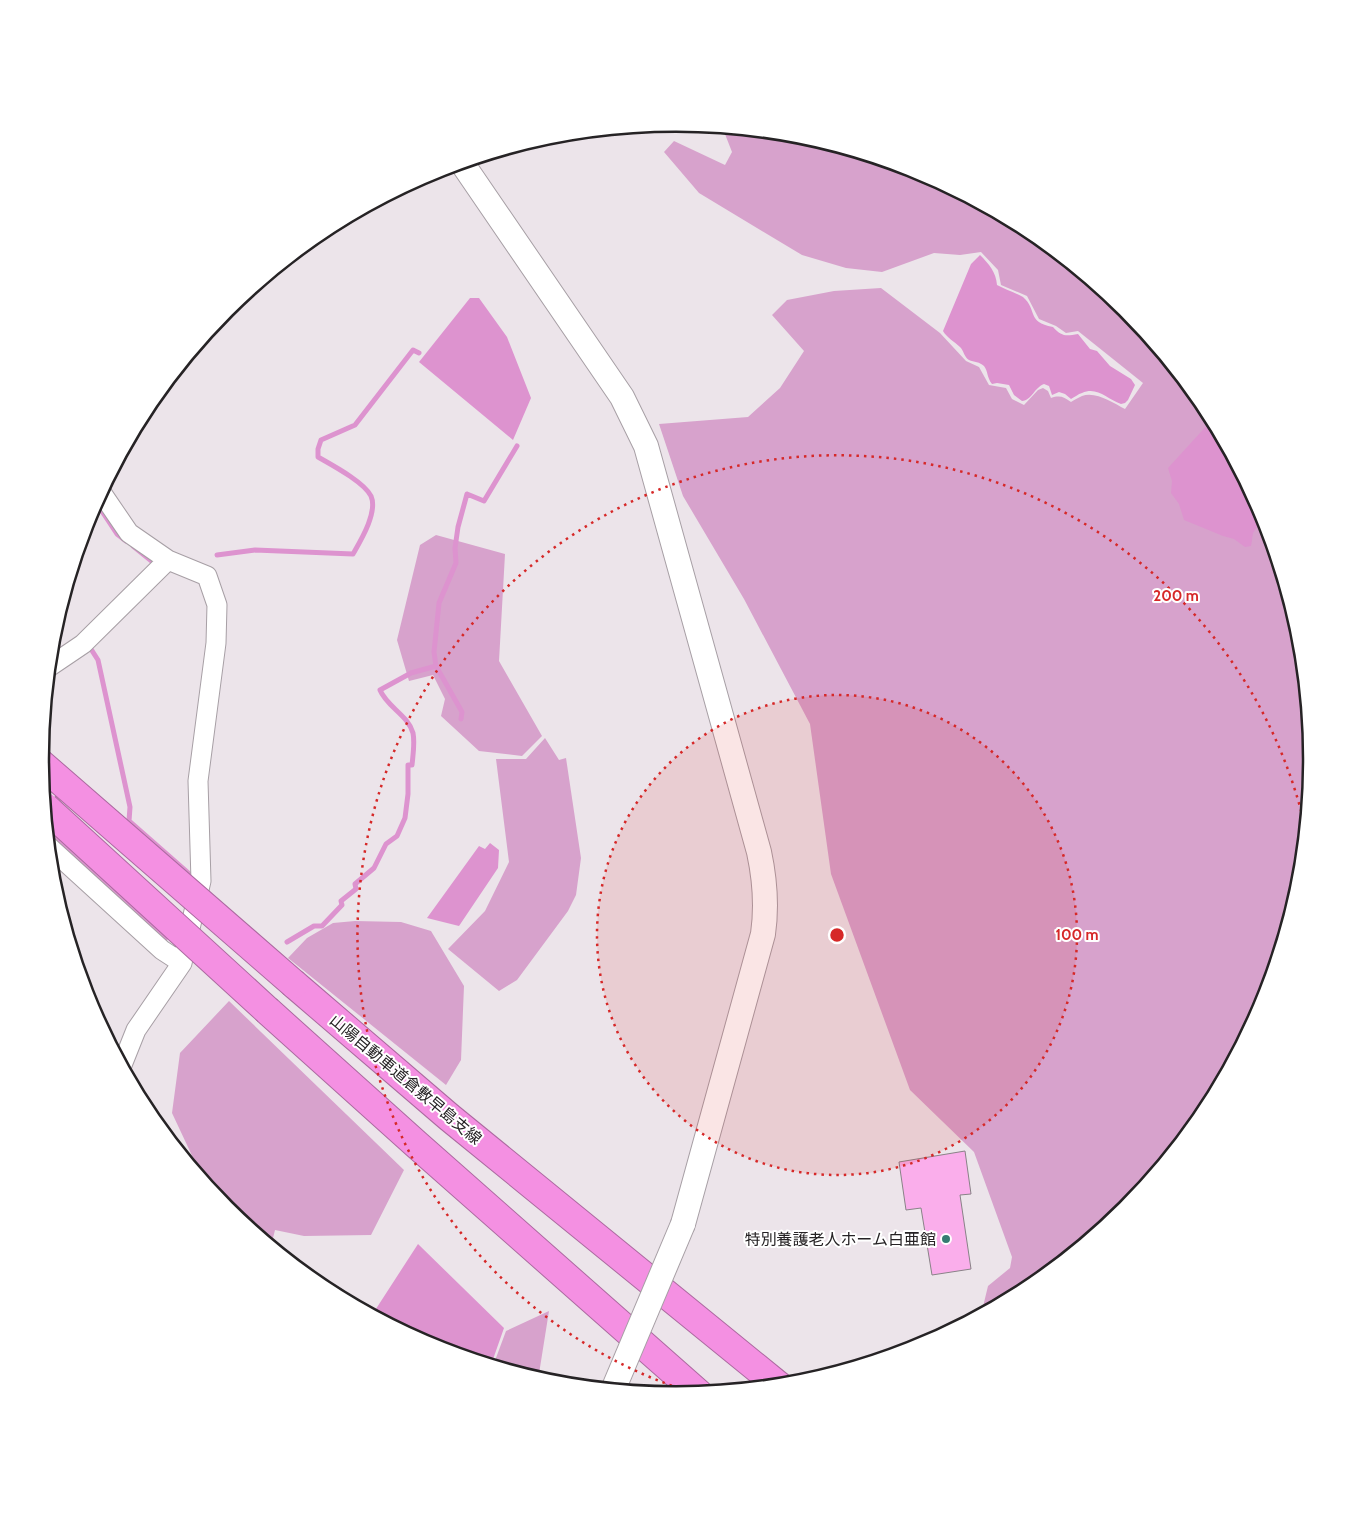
<svg xmlns="http://www.w3.org/2000/svg" width="1353" height="1519" viewBox="0 0 1353 1519" font-family="Cabin,'Noto Sans JP',sans-serif">
<rect width="100%" height="100%" fill="#ece4ea"/>
<path fill="#d7a2cc" d="M720,127L801,135L920,172L1030,230L1127,310L1206,406L1265,516L1301,636L1313,760L1301,884L1264,1003L1206,1113L1126,1210L1030,1289L981,1315L988,1286L1010,1268L1012,1257L974,1152L910,1090L831,874L810,724L744,599L683,496L659,424L748,417L780,388L804,351L772,315L787,300L834,291L881,288L940,333L966,361L979,367L989,385L1006,388L1012,399L1024,405L1038,390L1043,388L1048,391L1051,398C1060,395 1064,397 1071,402C1074,400 1078,398 1082,396C1096,391 1113,403 1125,409L1143,383L1078,331L1066,333L1056,326L1039,319L1027,296L1001,285L998,270L981,252L960,255L934,253L882,272L846,268L802,255L699,193L664,152L674,141L725,165L732,152L723,129Z
M436,535L505,554L499,661L542,736L522,756L479,751L441,716L445,699L433,675L409,681L397,640L420,545Z
M545,738L559,760L566,758L581,858L576,895L568,911L517,980L499,991L448,949L485,911L509,862L496,759H526Z
M355,921L401,922L431,931L464,986L461,1060L446,1085L288,958L307,938L333,923Z
M229,1001L404,1170L371,1235L304,1236L275,1230L272,1242H266L226,1209L222,1204L195,1162L172,1113L180,1053Z
M549,1311L538,1380L493,1366L506,1331Z"/>
<path fill="#dd93cf" d="M980,255C989,264 996,272 997,285C1004,289 1016,293 1023,297C1038,310 1026,322 1053,327C1062,337 1066,336 1078,334L1090,349L1097,351L1110,366L1131,379L1135,385L1128,400L1125,403L1121,404C1107,399 1097,386 1082,393C1078,394 1075,397 1071,399L1065,394L1059,392L1052,395L1049,386L1044,384C1034,388 1032,400 1022,401L1014,395L1009,385L997,383L992,384C987,378 988,371 984,366C980,362 974,362 969,360C964,357 964,351 960,347C954,341 947,338 943,331L971,264Z
M470,298H479L507,337L531,398L513,440L419,362Z
M1210,422H1215L1222,437V442L1228,447L1264,515C1263,517 1254,532 1253,533C1252,538 1252,542 1251,546L1245,547L1234,539L1223,536L1184,520L1179,504L1171,493L1172,481L1168,468Z
M490,843L499,850L498,868L459,926L427,918L479,846L485,849Z
M418,1244L504,1328L491,1365L433,1347L372,1315Z"/>
<g fill="none" stroke-linecap="round" stroke-linejoin="round">
<path stroke="#dd93cf" stroke-width="5" d="M96,502L117,534L126,541
M133,546L154,563
M217,555L255,550L353,554C361,540 378,512 371,496C364,482 332,465 318,457V449L321,440L355,425L413,350L419,353
M52,639L54,647L60,650L63,648
M89,646L98,660L130,807L129,821L195,879
M461,719L462,712L436,666L434,652L439,603L456,563L455,548L458,527L467,494L484,501L517,446
M47,831L165,939
M287,942L314,926H322L342,905L341,901L356,889L355,884L374,868L386,844L397,836L405,818L408,794V765H412C413,755 415,743 413,733C408,715 387,707 380,690L411,673L436,666"/>
</g>
<path fill="#faaeeb" stroke="#898287" d="M965,1151L971,1194L960,1195L971,1269L932,1275L921,1208L906,1210L899,1162Z"/>
<g fill="none" stroke-linecap="round" stroke-linejoin="round">
<g stroke="#a79fa5" stroke-width="21">
<path id="minor" d="M101,492L129,533L168,560L207,576L217,605L216,643L198,781L201,881L182,963L136,1030L122,1065
M49,667L83,644L168,560
M48,846L162,950L182,963"/>
</g>
<g stroke="#a79fa5" stroke-width="26">
<path id="tertiary" d="M462,163L622,397L646,446L759,852C765,880 767,906 763,934L683,1224"/>
</g>
<g stroke="#ac6aa0" stroke-width="30">
<path id="motorway" d="M294,984L449,1117L779,1386
M268,1011L416,1144L699,1394"/>
</g>
<use href="#minor" stroke="#fff" stroke-width="19"/>
<use href="#tertiary" stroke="#fff" stroke-width="24"/>
<use href="#motorway" stroke="#f490e2" stroke-width="28"/>
<g stroke="#a79fa5" stroke-width="26" stroke-linecap="butt">
<path id="tertiary-bridge" d="M613,1390L683,1224"/>
</g>
<g stroke="#ac6aa0" stroke-width="30" stroke-linecap="butt">
<path id="motorway-bridge" d="M40,763L294,984
M45,807L268,1011"/>
</g>
<use href="#tertiary-bridge" stroke="#fff" stroke-width="24"/>
<use href="#motorway-bridge" stroke="#f490e2" stroke-width="28"/>
</g>
<circle cx="837" cy="935" r="240" fill="#d62828" fill-opacity=".12"/>
<g fill="none" stroke="#d62828" stroke-width="2.5" stroke-dasharray="2.5 5">
<circle cx="837" cy="935" r="240"/>
<path d="M693 1393A480 480 0 1 1 1306 831"/>
</g>
<circle fill="#367c72" stroke="#fff" stroke-width="2" cx="946" cy="1239" r="5"/>
<g text-anchor="middle" stroke-width="4" stroke-linejoin="round" paint-order="stroke">
<g font-size="16" fill="#262325" stroke="#fff">
<text transform="translate(406 1079) rotate(40)" y="6">山陽自動車道倉敷早島支線</text>
</g>
<g font-size="16" fill="#262325" stroke="#fff" text-anchor="end">
<text x="936" y="1245">特別養護老人ホーム白亜館</text>
</g>
</g>
<path d="M0 0H1353V1519H0ZM49 759a627 627 0 1 1 1254 0a627 627 0 1 1-1254 0Z" fill="#fff" fill-rule="evenodd"/>
<path fill="none" stroke="#262325" stroke-width="2.5" d="M49 759a627 627 0 1 1 1254 0a627 627 0 1 1-1254 0Z"/>
<circle cx="837" cy="935" r="8" fill="#d62828" stroke="#fff" stroke-width="2.5"/>
<g font-size="15" text-anchor="middle" font-weight="bold" fill="#d62828" stroke="#fff" stroke-width="4" stroke-linejoin="round" paint-order="stroke">
<text x="1176" y="601">200 m</text>
<text x="1077" y="940">100 m</text>
</g>
</svg>
